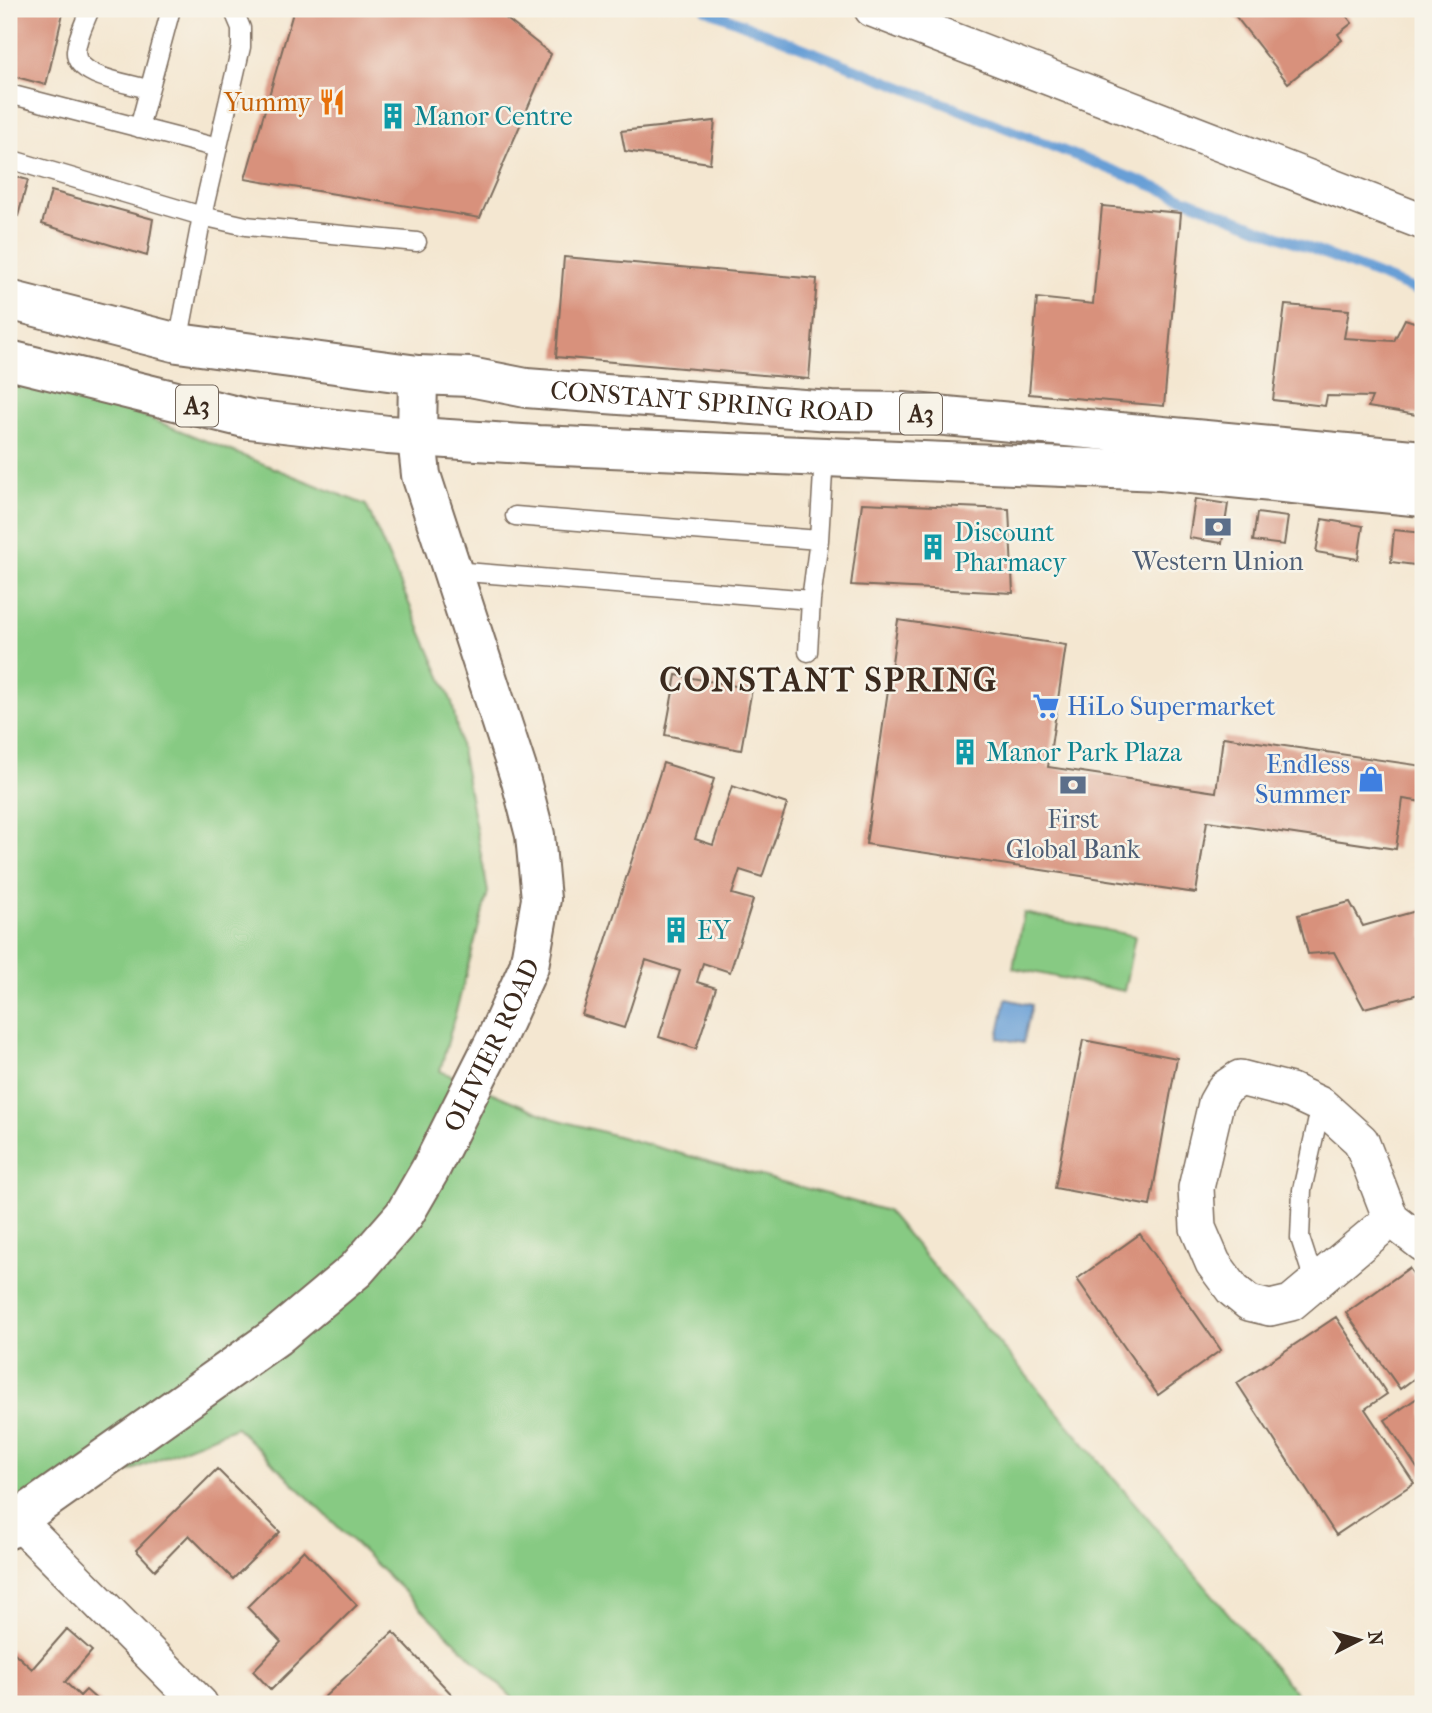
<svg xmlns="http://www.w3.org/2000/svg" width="1432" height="1713" viewBox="0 0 1432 1713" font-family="'IM FELL French Canon',serif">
<rect width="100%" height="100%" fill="#f7f3e8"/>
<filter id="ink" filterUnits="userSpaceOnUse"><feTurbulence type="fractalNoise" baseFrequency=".0143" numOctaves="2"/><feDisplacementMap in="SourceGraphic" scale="14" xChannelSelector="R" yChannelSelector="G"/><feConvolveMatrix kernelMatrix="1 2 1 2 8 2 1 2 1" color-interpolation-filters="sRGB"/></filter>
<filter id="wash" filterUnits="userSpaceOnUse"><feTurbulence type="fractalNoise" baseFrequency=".00686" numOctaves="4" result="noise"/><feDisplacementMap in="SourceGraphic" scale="28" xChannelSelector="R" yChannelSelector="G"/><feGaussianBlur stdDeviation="1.57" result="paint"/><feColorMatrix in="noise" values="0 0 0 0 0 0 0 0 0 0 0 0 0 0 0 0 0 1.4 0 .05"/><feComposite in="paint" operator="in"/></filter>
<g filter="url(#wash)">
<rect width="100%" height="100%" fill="#f4e7d1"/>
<path fill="#87ca83" stroke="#617a50" stroke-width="2" d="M9,362L366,505L452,702L488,892L440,1071L552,1118L887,1211L1305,1704H519L236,1427L9,1521Z
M1024,913L1135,936L1124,991L1013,968Z"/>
<path fill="#689fd6" stroke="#52647a" stroke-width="2" d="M1006,999L1032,1005L1023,1043L998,1038Z"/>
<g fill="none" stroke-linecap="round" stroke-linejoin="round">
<path stroke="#689fd6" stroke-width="10" d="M705,9L1423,293"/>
</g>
<g id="blocks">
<path fill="#d8917c" d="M9,9H64L46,85L9,75Z
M294,9H494L551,54L480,218L245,179Z
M1230,9H1319L1321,12L1325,9H1341L1352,23L1338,34L1342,40L1288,83Z
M715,121L710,163L625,151L621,131Z
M9,175L28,180L18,216L9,213Z
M51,191L153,219L147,256L42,224Z
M1102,206L1181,213L1164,406L1029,394L1037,298L1093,304Z
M564,257L817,279L809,379L556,357Z
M1285,305L1349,310L1344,338L1394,341L1405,319L1423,325V416L1368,407L1372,397L1327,396L1325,406L1273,400Z
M1195,499L1228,504L1222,543L1189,538Z
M862,503L1009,509L1013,593L851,585Z
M1257,513L1288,517L1284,545L1253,541Z
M1322,519L1363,526L1358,559L1316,552Z
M1394,530L1423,533V566L1391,562Z
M898,620L1066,645L1048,767L1216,792L1223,737L1423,766V802L1403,799L1396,849L1207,821L1196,893L866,844Z
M676,675L752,689L741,750L665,735Z
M663,763L714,779L695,839L713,845L732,786L787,804L762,877L740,870L732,894L753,900L730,972L703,963L697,982L716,988L696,1049L659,1037L680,971L646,960L624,1028L582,1015Z
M1350,902L1363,926L1423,909V993L1364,1008L1334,952L1308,954L1298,915Z
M1083,1040L1177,1058L1150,1206L1055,1188Z
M1140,1234L1221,1350L1158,1395L1077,1279Z
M1409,1268L1423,1288V1372L1400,1389L1346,1313Z
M1336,1317L1387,1394L1365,1409L1414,1483L1336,1535L1237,1383Z
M1423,1394V1477L1385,1420Z
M217,1469L280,1532L233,1579L189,1535L155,1570L136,1550Z
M304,1550L357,1605L271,1690L253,1671L281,1642L247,1607Z
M67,1629L92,1651L65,1682L80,1696L86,1690L102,1704H9V1651L10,1649L32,1669Z
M393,1632L458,1701L455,1704H317Z"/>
</g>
</g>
<g filter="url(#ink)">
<use href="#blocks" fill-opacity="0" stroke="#7c6c5d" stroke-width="2"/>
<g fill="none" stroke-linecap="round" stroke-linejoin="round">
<g stroke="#7c6c5d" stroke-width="21">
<path id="lane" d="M90,9C85,22 77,37 76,51C74,77 128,83 148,89
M9,94L218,148
M139,128L171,9
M9,159L202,216L246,226L417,242
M178,343L202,216L241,47V28L233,9
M515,516L819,540
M454,571L811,600
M808,652L811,600L819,540L824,456
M1315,1284L1300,1238L1302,1190L1321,1105"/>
</g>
<g stroke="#7c6c5d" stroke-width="38">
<path id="street" d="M872,9L1423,222
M1240,1078L1291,1091L1321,1105L1361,1141L1391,1219L1291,1303L1270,1308L1249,1303L1233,1290L1213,1263L1198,1228L1196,1188L1216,1103L1224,1089Z
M1391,1219L1423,1244
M17,1520L200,1704"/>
</g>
<g stroke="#7c6c5d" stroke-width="42">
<g id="secondary">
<path id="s1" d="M9,1529L17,1520L277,1336L356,1270L404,1215L430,1170L496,1039L529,966L541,899L535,835L521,781L421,475L417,438L418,375"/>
</g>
</g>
<g stroke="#7c6c5d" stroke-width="42">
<g id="primary">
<path id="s2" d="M9,300L178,343L418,375L470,377L526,388L831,411L903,412L1423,460"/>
<path d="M9,360L249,419L388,435L538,445L1161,471L1423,497"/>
</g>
</g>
<use href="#lane" stroke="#fff" stroke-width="18"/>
<use href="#street" stroke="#fff" stroke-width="35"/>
<use href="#secondary" stroke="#fff" stroke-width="38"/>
<use href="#primary" stroke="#fff" stroke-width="38"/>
</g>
</g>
<defs>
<g id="restaurant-bare" transform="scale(2.1)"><path d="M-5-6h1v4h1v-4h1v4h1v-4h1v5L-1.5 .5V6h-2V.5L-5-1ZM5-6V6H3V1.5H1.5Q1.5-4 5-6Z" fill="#e8710a" stroke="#f7f3e8" stroke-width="2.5" paint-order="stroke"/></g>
<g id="building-bare" transform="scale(2.1)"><path d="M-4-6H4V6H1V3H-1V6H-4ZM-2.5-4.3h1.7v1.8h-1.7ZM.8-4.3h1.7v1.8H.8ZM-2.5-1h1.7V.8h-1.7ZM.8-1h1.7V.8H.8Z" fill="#0f9aa8" stroke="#f7f3e8" stroke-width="2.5" paint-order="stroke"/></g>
<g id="bank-bare" transform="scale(2.1)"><path d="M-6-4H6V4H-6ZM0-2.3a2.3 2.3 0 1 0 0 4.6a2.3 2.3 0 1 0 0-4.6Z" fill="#5c6f8a" stroke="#f7f3e8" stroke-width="2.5" paint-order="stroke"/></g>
<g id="supermarket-bare" transform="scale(2.1)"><path d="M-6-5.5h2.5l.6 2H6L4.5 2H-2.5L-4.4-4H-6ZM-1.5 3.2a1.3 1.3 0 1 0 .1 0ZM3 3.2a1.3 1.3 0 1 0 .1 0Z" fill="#3f7fe0" stroke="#f7f3e8" stroke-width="2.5" paint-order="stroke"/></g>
<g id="shop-bare" transform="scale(2.1)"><path d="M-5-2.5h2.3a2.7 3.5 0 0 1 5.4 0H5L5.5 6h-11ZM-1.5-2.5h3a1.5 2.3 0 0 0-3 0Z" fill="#3f7fe0" stroke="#f7f3e8" stroke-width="2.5" paint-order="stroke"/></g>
</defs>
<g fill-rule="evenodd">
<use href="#restaurant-bare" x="332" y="102"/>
<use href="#building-bare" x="393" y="116"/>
<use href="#bank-bare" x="1218" y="527"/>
<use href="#building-bare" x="933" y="547"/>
<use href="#supermarket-bare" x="1046" y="706"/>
<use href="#building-bare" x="965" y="752"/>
<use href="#shop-bare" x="1371" y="779"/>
<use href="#bank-bare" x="1073" y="785"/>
<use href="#building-bare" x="676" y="930"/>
</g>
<g text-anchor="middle" stroke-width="5" stroke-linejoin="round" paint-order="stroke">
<g fill="#f7f3e8" stroke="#73665b" stroke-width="2">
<rect x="176" y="385.5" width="42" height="41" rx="5"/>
<rect x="900" y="393.5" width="42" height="41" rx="5"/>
</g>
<g font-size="24" font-weight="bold" fill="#3b2a1e">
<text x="197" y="414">A3</text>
<text x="921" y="422">A3</text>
</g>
<g font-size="26" fill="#c56008" stroke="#f7f3e8" text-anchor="end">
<text x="311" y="111">Yummy</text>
</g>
<g font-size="26" fill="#0d838f" stroke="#f7f3e8" text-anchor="start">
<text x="414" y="125">Manor Centre</text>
<text x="954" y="541">Discount<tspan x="954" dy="30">Pharmacy</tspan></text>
<text x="986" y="761">Manor Park Plaza</text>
<text x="697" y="939">EY</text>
</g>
<g font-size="26" fill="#3b2a1e" stroke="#f7f3e8">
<text dy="9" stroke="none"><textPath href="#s2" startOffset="712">CONSTANT SPRING ROAD</textPath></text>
<text dy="9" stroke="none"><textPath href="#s1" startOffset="698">OLIVIER ROAD</textPath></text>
</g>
<g font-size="26" fill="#4e5e75" stroke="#f7f3e8">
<text x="1218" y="570">Western Union</text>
<text x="1073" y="828">First<tspan x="1073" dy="30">Global Bank</tspan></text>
</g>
<g font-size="26" fill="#366cbe" stroke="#f7f3e8" text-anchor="start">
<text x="1067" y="715">HiLo Supermarket</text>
<text x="1350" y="773" text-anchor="end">Endless<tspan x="1350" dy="30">Summer</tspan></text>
</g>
<g font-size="33" font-weight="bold" letter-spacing="2" fill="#3b2a1e" stroke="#f7f3e8">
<text x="829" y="691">CONSTANT SPRING</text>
</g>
</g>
<rect width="1432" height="1713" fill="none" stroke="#f7f3e8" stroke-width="35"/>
<g transform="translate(1359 1640) rotate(84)" stroke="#f7f3e8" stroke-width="5" paint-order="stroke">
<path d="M0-5L12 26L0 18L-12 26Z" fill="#3b2a1e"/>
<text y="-10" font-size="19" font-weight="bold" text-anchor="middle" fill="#3b2a1e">N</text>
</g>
</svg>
